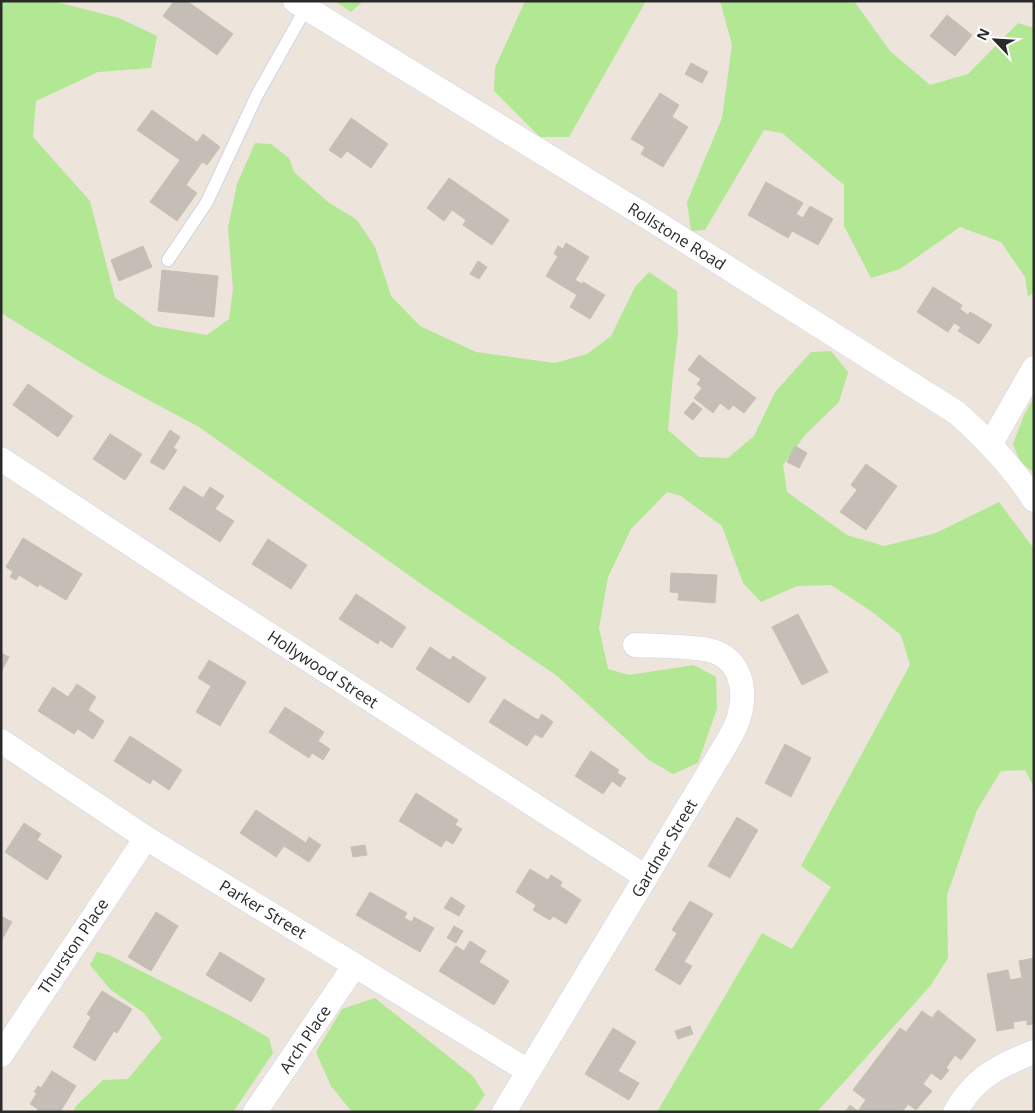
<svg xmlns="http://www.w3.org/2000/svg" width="1035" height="1113" viewBox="0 0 1035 1113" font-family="'Open Sans',sans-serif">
<rect width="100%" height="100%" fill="#ede4db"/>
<path fill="#b2e794" d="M1,1H53L119,18L157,36L151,68L98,72L36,101L33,137L90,201L115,298L154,326L207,335L229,319L233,289L228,228L237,184L255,143L271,144L289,158L294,172L328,202L357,220L375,247L391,296L420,326L476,352L555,363L587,354L611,336L635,287L649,272L677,291L678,333L673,375L668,430L699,457L728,458L754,436L775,392L811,352L831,351L848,372L839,402L805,435L783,465L787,492L847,535L884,546L936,533L999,502L1034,549V787L1025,770L1001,771L977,810L947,895L948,958L931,985L817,1112H657L762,933L792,949L831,887L801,866L910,665L901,635L871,611L831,585L797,586L761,602L743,583L722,526L681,496L667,492L631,529L608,577L599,628L608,669L629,675L694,665L716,677L717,709L698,763L673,774L649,760L556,675L427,588L199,427L102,375L1,313Z
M335,1H363L351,12Z
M525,1H646L569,137H540L494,91L495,68Z
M720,1H854L890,51L930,85L968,74L1018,23L1034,28V292L1028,297L1025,277L1001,242L960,227L900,269L871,278L844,226V185L782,133L764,130L705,230L691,231L687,202L722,118L732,45Z
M1034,398V470L1032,471L1020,462L1013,444L1024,415Z
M97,952L109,955L231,1016L269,1038L273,1053L233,1112H73L76,1106L103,1080L128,1079L162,1038L144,1013L111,990L90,965Z
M375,998L473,1076L485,1095L473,1112H352L331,1086L316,1052L342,1009Z"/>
<path fill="#c5beb7" stroke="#c8c0b4" d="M174,1H187L233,34L217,55L163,16Z
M947,15L972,35L955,56L930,36Z
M691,63L708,72L702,83L685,74Z
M660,93L679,105L672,117L688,127L663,167L641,154L645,147L631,139Z
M152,110L197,142L203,134L220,147L207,165L202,162L186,185L197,193L177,221L150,202L180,160L137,130Z
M351,118L388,144L371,168L347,151L341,158L329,150Z
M449,178L509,220L492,245L463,225L466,220L452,210L444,221L427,208Z
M766,182L803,203L796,214L803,218L810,206L833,219L818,245L792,231L788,238L748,215Z
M566,243L589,257L575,280L582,284L583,282L605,295L590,319L570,307L577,295L546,276L558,256L554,254L558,246L563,249Z
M143,246L152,267L119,281L111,260Z
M478,261L487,267L479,279L470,274Z
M162,270L218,276L214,317L158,311Z
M933,287L962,305L960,309L968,315L970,312L992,325L979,344L958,331L961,327L954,323L948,332L917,312Z
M699,355L756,398L744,413L733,405L729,410L720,403L713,413L694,398L702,388L697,384L701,379L688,370Z
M28,384L73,416L58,437L13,405Z
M693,402L702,409L693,420L684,413Z
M170,430L180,437L173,448L177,450L164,470L150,462Z
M110,434L142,454L125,480L93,459Z
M795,446L807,453L799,468L787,462Z
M866,464L897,486L866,530L840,512L857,490L851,485Z
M184,486L203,498L210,487L224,496L215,509L234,521L220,542L169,509Z
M23,538L82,574L66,600L39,584L38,587L19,575L16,580L10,577L13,572L6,567Z
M268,539L307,565L291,589L252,564Z
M671,573L717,575L715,603L678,600L679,593L670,592Z
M356,594L406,627L392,648L380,640L378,644L339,619Z
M798,614L828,672L802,685L772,627Z
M430,647L450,660L453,656L486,678L469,703L416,669Z
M1,653L9,657L1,672Z
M209,660L246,682L220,726L196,712L211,686L198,678Z
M77,684L96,697L88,710L104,721L93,739L78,729L74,734L38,711L53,687L68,697Z
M504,699L538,720L542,714L553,722L542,738L535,734L527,746L489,722Z
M285,707L324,732L318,741L330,749L323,760L312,753L309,758L269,732Z
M130,736L182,770L169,790L153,779L150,784L114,761Z
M785,744L811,758L791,797L765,783Z
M591,751L619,770L617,773L626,778L620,787L612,781L603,794L575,776Z
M416,793L458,820L455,825L462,829L453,844L446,840L441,847L399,821Z
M256,810L306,843L309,837L321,845L309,862L284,846L276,857L240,833Z
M737,817L758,830L730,878L708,866Z
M24,823L41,834L37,840L62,856L47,880L5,852Z
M365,845L367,855L353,857L351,847Z
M530,869L548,880L551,875L562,882L560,886L581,900L566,924L553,916L550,920L533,910L536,905L516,892Z
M370,892L407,913L404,918L412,922L414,917L434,928L420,952L356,915Z
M451,897L465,906L459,916L444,908Z
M690,901L713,914L684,962L692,966L680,985L655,970L677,933L672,930Z
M156,912L178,926L151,971L128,957Z
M1,916L12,922L1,941Z
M454,926L463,931L456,943L447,938Z
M470,941L486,951L479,962L509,981L494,1005L439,971L456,946L464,951Z
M220,952L265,979L251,1002L206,975Z
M1034,958V1024L1027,1025V1020L1013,1022L1014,1028L997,1031L987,974L1008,970L1010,980L1022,978L1019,961Z
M102,991L132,1009L117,1033L114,1031L95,1061L73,1047L91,1017L87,1014Z
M938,1010L976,1040L961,1060L955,1055L946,1068L949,1070L941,1080L931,1073L923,1084L932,1091L916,1110L908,1104L902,1112H845L850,1105L858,1111L866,1100L853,1090L900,1028L906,1032L922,1011L932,1018Z
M690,1026L693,1034L678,1039L675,1031Z
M613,1028L636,1042L618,1071L639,1083L629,1100L585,1074Z
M52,1071L76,1086L60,1112H37L38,1109L30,1104L37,1093L34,1092L38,1086L41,1088Z"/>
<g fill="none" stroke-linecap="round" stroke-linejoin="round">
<g stroke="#d0d4e4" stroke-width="14">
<path id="lane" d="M168,260L207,202L257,95L306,8"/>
</g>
<g stroke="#d0d4e4" stroke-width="25">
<path id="street" d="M295,1L657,223L957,413C986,439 1013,467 1034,500
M990,445L1034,368
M1,459L217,601L646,877
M1,741L146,838L528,1071
M1,1055L146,838
M255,1112L355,965
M504,1112L720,754C727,743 734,732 738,720C748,689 741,655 704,649C681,646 658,646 635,645
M955,1112C960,1104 965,1096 971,1090C987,1071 1011,1061 1034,1052"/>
</g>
<use href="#lane" stroke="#fff" stroke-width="12"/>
<use href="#street" stroke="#fff" stroke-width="24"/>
</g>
<g text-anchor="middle" stroke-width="5" stroke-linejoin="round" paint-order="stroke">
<g font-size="16" fill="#2a2a2a" stroke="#fff">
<text transform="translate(677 236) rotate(32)" y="6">Rollstone Road</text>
<text transform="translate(323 669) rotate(33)" y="6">Hollywood Street</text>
<text transform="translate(664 848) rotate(-59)" y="6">Gardner Street</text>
<text transform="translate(263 909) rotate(31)" y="6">Parker Street</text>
<text transform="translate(73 946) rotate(-56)" y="6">Thurston Place</text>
<text transform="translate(305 1039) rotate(-56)" y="6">Arch Place</text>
</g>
</g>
<rect width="1035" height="1113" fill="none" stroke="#2a2a2a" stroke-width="5"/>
<g transform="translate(995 40) rotate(295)" stroke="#ffffff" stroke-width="4" paint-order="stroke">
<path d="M0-4L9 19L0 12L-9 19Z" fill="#2a2a2a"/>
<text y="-8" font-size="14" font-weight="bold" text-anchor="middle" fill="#2a2a2a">N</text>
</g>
</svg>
